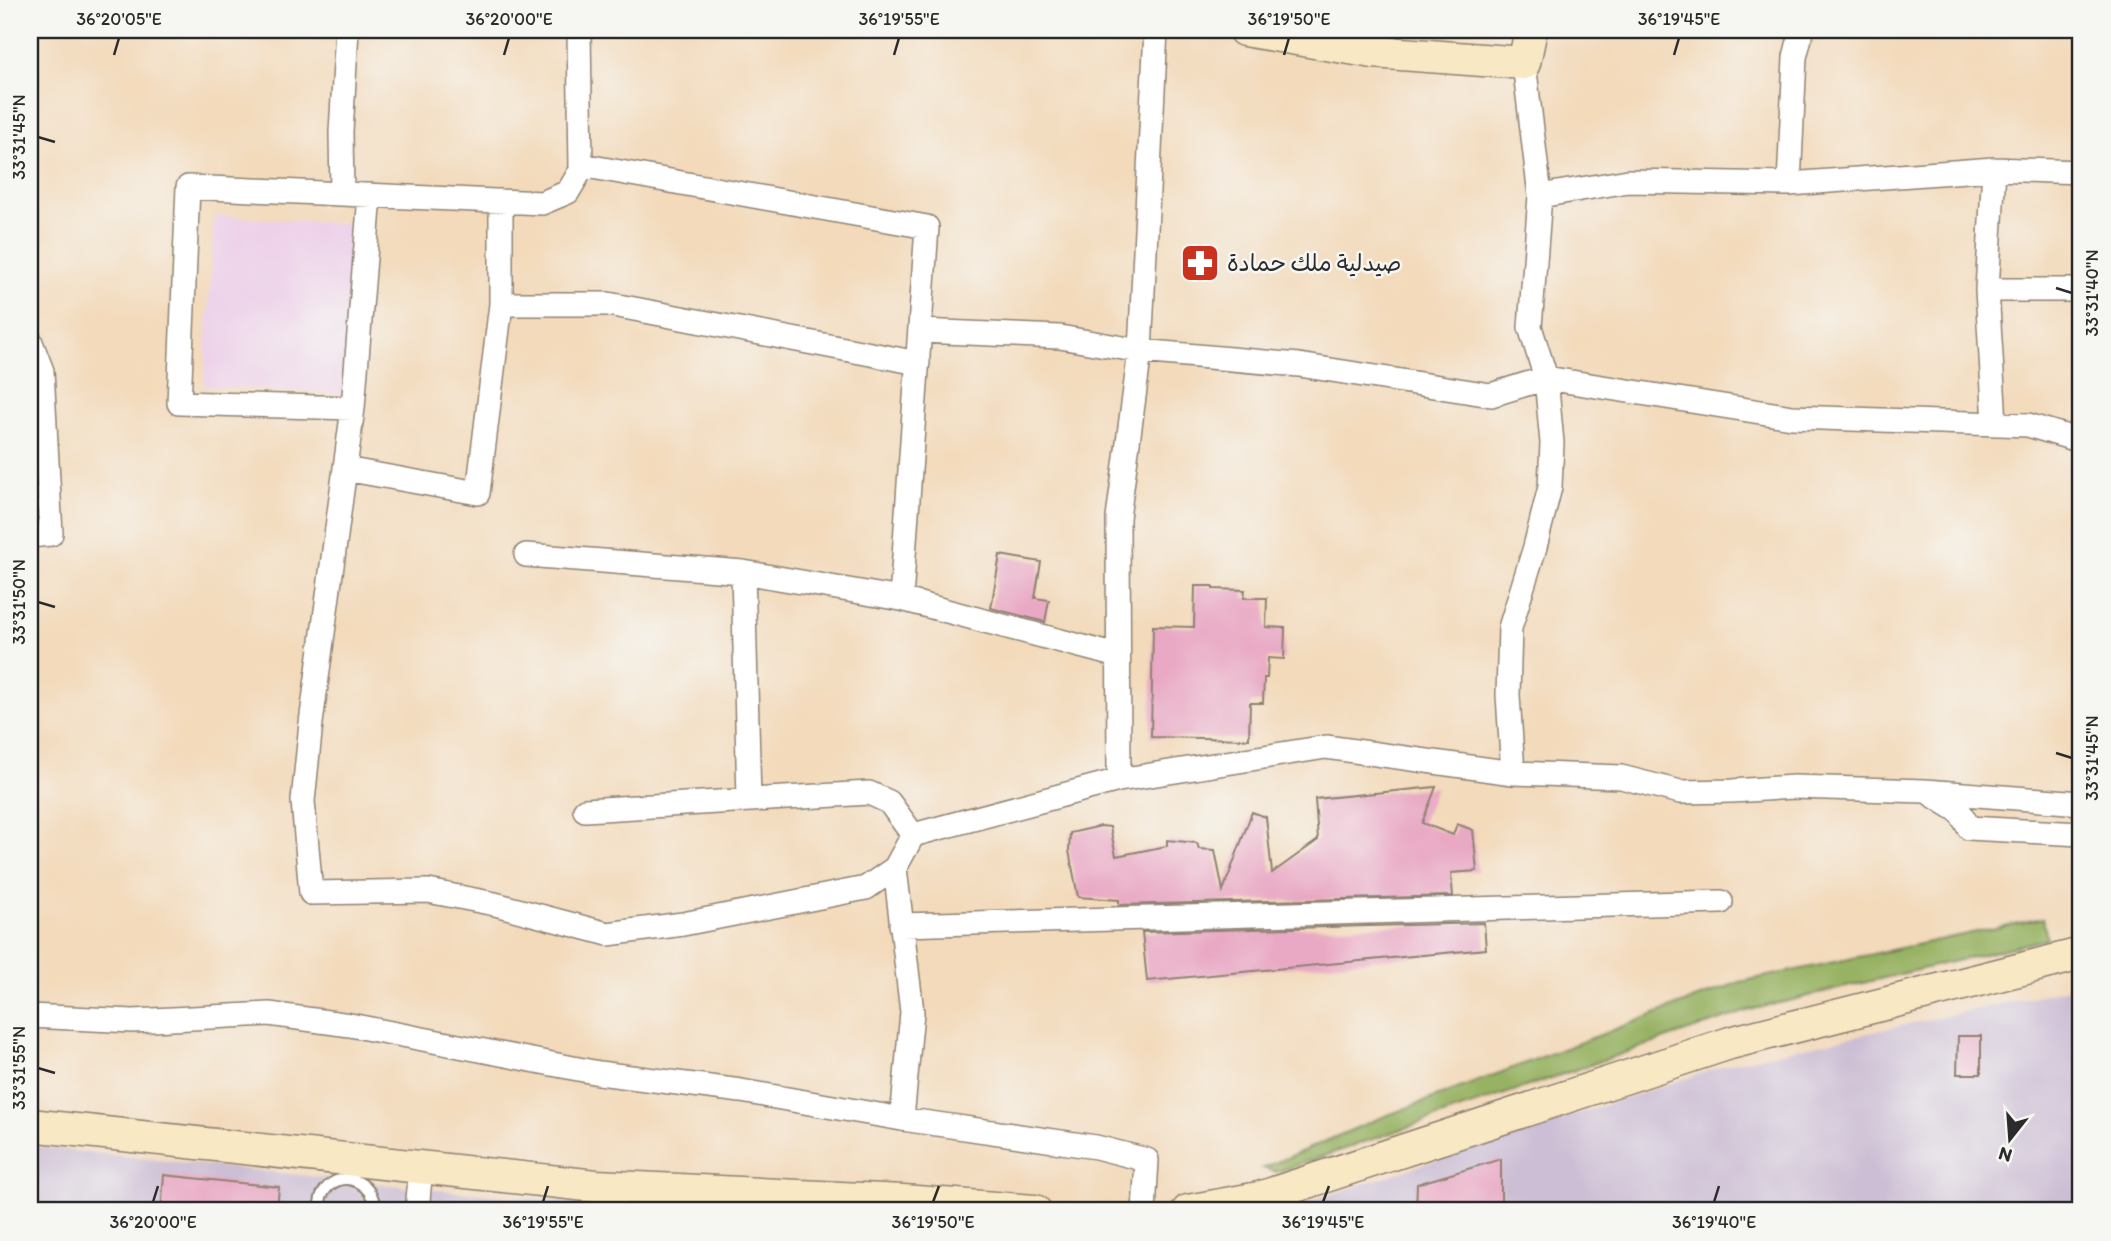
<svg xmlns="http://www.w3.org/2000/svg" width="2111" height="1241" viewBox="0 0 2111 1241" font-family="Itim,'Playpen Sans Arabic',sans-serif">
<rect width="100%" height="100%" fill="#f6f6f2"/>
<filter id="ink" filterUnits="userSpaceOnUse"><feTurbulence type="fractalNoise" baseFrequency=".0143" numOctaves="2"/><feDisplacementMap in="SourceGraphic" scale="14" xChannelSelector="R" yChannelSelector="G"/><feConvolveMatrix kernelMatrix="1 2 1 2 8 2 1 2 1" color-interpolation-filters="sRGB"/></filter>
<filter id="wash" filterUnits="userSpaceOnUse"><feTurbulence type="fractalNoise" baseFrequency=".00686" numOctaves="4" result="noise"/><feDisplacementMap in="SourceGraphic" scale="28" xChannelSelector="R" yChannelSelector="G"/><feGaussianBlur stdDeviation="1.57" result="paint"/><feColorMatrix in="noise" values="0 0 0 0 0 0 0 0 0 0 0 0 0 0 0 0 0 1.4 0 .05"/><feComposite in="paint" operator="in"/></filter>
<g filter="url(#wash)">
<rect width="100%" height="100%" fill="#f3dabb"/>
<path fill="#edd0e9" d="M214,216L353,224L343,394L204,386Z"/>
<path fill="#ccbed4" d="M2081,986V1211H1280L1733,1063Z
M30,1146L447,1191L685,1211H30Z"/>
<path fill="#98b263" stroke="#626e47" stroke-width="2" d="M2043,918L2047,939L1750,1010L1277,1172L1263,1168L1375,1120L1740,982Z"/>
<g id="blocks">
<path fill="#e9a9c4" d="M1000,555L1041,562L1035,598L1049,600L1045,622L991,608Z
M1195,586H1213V589L1245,590L1244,598H1267L1266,627L1285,628L1284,659L1268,658L1267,678H1264L1263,703H1250L1249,739L1151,737L1153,626L1194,627Z
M1436,787L1422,823L1453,835L1457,824L1473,830L1477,871L1451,873L1453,896L1119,905V900L1078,897L1069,851L1070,833L1101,826L1110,827L1116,856L1167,846V840L1197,843L1199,849L1215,850L1223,891L1252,812L1266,817L1272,873L1318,840L1315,799Z
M1484,923L1486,949L1147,981L1142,932Z
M1958,1036H1981V1074H1957Z
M1501,1159V1211H1416L1417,1184Z
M164,1175L279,1187L277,1211H161Z"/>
</g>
</g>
<g filter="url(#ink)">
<use href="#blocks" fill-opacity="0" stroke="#8f8273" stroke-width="2"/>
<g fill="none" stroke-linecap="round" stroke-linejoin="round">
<g stroke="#8f8273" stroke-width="14">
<path id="lane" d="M319,1211C320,1206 320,1199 322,1195C337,1166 375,1180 375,1211"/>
</g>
<g stroke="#8f8273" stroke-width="26">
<path id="street" d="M581,165L927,227L901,599
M1994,169L1987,290L1995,423
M1789,184L1795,57L1802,30
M342,194L341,132L347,30
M370,195L353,408L311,723L303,801L311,893L428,891L495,904L608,934L683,924L866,888L895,868L913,835L1119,780L1326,747L1513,773L1621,777L1680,792L1732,791L1794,787L1925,791L2081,803
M1540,196L1628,181L1789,184L1994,169L2081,172
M501,201V304H608L918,363
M1987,290H2081
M920,331L1060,337L1140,351L1299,365L1491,395L1546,378L1792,417L2028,425L2081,441
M30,340L42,371L51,534L30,536
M353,408L179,403L188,187L542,203L568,192L581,170L579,30
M345,469L478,493L501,304
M526,555L743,572L901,599L1118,656
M743,572L749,799
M1513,773L1508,695L1510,628L1535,547L1550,487L1552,443L1546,378L1530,327L1540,196L1524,63
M1119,780L1118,518L1140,351L1156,30
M1931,794L1960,812L1969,828L2081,834
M585,810L869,793L889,802L913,835
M895,868L912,1012L902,1119
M901,925L1721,902
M30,1016L133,1021L269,1014L350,1025L599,1073L741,1091L902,1119L1096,1147L1147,1160L1144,1211
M417,1211L421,1167"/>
</g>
<g stroke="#8f8273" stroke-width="35">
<path id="secondary" d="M1244,30L1373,52L1524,63L1531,30
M30,1125L596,1186L903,1201L1035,1211
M1188,1211L1259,1198L1730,1043L2081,954"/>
</g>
<use href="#lane" stroke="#fff" stroke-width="10"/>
<use href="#street" stroke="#fff" stroke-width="23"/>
<use href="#secondary" stroke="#f8e8c3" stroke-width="32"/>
</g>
</g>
<path fill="none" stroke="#2b2b2b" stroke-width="2.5" d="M114,55L119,38M504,55L509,38M894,55L899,38M1284,55L1289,38M1674,55L1679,38M38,137L55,142M2056,288L2072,293M38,602L55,607M2056,753L2072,758M38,1068L55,1073M153,1202L158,1186M543,1202L548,1186M933,1202L939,1186M1323,1202L1329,1186M1714,1202L1719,1186"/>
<defs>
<g id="pharmacy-square" transform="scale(2.0125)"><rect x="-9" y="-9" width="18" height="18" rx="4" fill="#c8321e" stroke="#f6f6f2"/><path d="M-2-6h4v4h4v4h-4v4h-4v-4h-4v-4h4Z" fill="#fff"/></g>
</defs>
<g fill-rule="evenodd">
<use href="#pharmacy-square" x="1200" y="263"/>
</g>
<g text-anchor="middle" stroke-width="5" stroke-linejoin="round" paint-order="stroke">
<g font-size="23" fill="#2b2b2b" stroke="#f6f6f2" text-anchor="start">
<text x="1227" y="271">صيدلية ملك حمادة</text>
</g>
</g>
<rect width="2111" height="1241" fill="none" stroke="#f6f6f2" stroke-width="77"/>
<g transform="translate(2010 1139) rotate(197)" stroke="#f6f6f2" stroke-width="5" paint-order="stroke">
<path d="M0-5L12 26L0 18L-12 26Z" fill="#2b2b2b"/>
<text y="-10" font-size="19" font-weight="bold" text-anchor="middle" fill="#2b2b2b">N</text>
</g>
<rect x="38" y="38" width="2034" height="1164" fill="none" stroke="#2b2b2b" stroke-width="2.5"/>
<g font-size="18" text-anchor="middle" fill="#2b2b2b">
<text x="119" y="25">36°20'05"E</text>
<text x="509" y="25">36°20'00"E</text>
<text x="899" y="25">36°19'55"E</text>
<text x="1289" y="25">36°19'50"E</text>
<text x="1679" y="25">36°19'45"E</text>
<text transform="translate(19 137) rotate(-90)" y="6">33°31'45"N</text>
<text transform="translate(2092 293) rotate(-90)" y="6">33°31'40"N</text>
<text transform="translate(19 602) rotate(-90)" y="6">33°31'50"N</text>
<text transform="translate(2092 758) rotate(-90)" y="6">33°31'45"N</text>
<text transform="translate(19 1068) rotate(-90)" y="6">33°31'55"N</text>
<text x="153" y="1228">36°20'00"E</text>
<text x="543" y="1228">36°19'55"E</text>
<text x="933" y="1228">36°19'50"E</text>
<text x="1323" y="1228">36°19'45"E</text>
<text x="1714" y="1228">36°19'40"E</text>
</g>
</svg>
